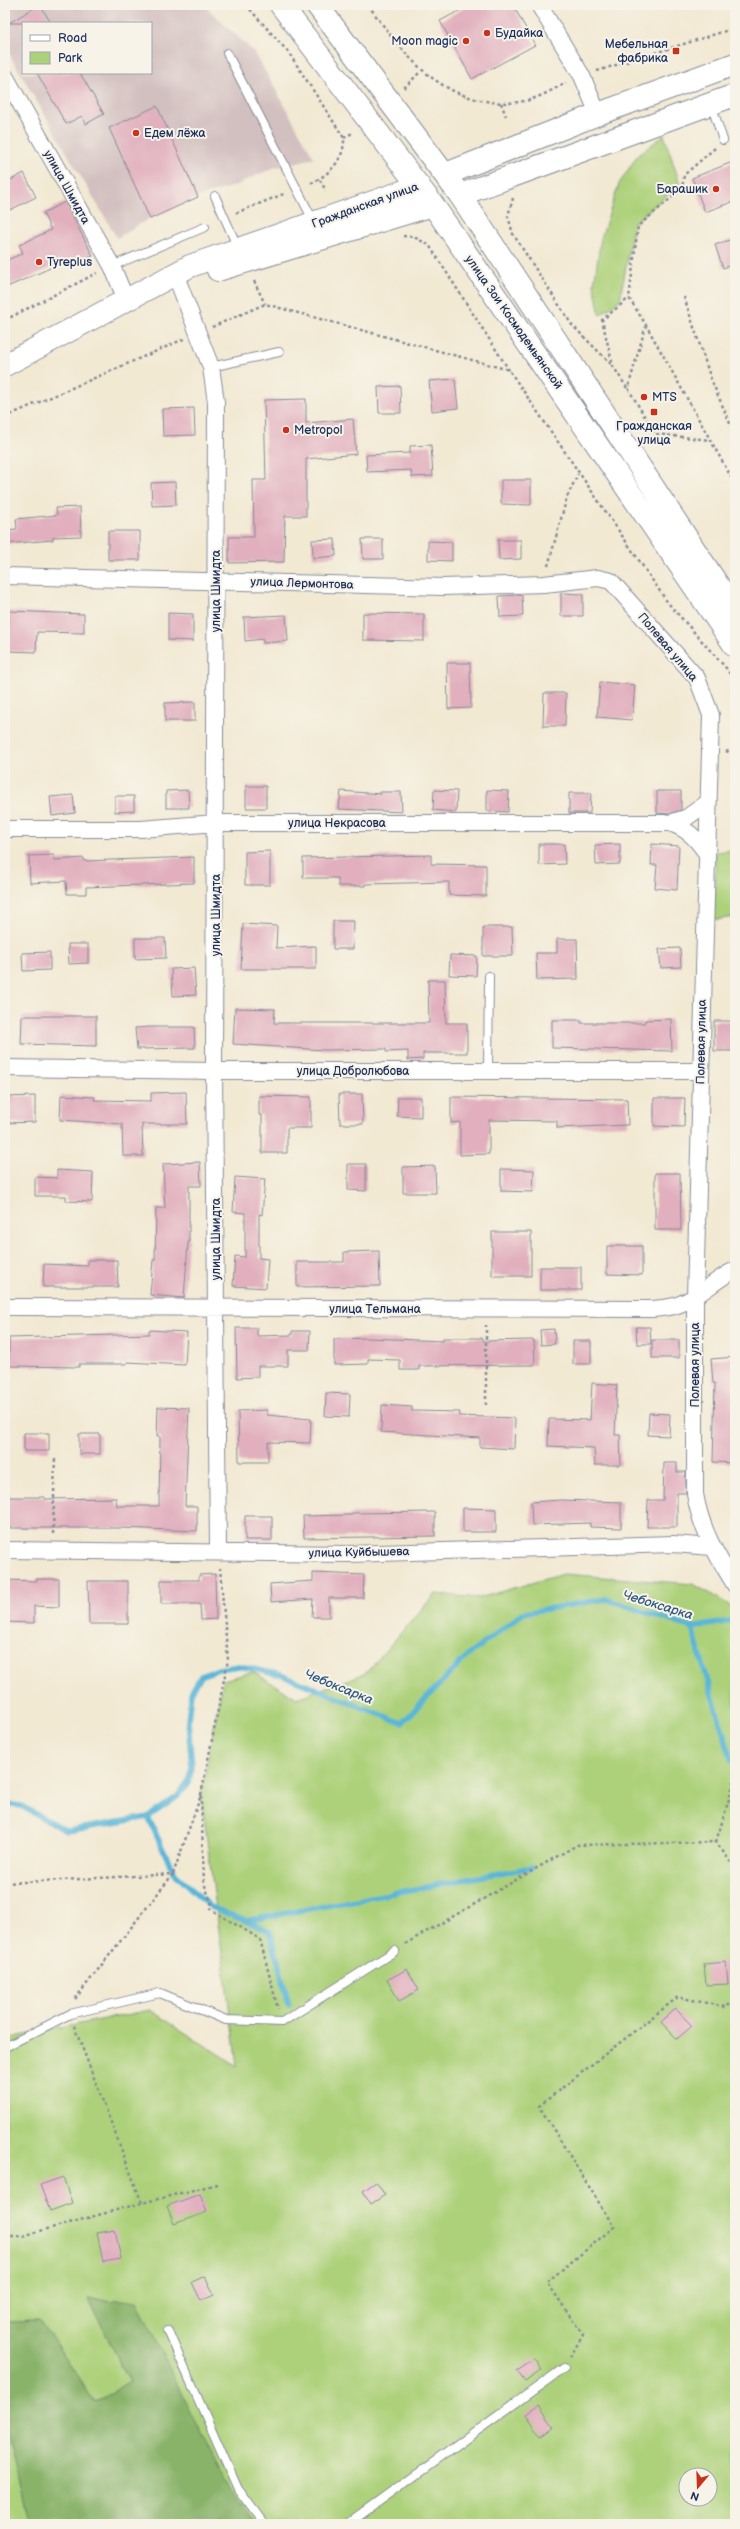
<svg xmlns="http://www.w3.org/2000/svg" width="740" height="2529" viewBox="0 0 740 2529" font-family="'Balsamiq Sans',sans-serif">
<rect width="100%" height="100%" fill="#f7f3e8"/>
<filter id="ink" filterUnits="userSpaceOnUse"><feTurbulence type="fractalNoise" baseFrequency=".025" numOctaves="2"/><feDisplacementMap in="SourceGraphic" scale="8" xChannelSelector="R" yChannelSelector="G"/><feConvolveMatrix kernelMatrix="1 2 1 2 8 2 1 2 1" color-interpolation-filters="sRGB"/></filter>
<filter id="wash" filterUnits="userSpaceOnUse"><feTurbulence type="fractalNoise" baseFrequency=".012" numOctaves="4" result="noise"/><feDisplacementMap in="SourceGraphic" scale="16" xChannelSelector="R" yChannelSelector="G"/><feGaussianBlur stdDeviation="0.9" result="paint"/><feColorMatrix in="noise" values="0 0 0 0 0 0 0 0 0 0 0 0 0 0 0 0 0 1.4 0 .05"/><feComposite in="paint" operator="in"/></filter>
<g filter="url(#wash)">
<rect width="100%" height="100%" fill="#f2e9d3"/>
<path fill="#d2bfbf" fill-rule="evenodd" d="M5,5H204L255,53L314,158L273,168L234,186L198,197L150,218L117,238L5,47ZM23,23H151V73H23Z"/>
<path fill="#add17a" stroke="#64806c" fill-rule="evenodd" d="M664,135L680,184L634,223L620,300L600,315L594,284L601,238L619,184L637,156Z
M735,850V917L714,920L716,852Z
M563,1574L693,1584L728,1604L735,1612V2524H255L88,2299L130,2382L95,2403L40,2320L5,2321V2039L150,2010L237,2066L201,1795L223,1680L253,1672L297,1698L366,1673L435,1594L479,1598ZM686,2475H710V2499H686Z
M5,2423L29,2524H5Z"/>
<path fill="#8ab36a" stroke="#527164" d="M88,2299L136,2302L231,2490L255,2524H29L5,2423V2321L40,2320L95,2403L130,2382Z"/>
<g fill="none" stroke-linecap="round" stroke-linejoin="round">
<path stroke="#5ab6d8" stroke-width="5.5" d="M692,1628L732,1762
M5,1804L21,1806L67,1831L148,1817L177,1797L188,1782L192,1768L188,1720L191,1693L201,1676L218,1669L239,1666L281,1675L402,1723L467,1656L523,1613L606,1599L692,1628L735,1620
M148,1817L174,1873L211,1907L270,1931L289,2005
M245,1921L532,1867"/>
</g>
<g id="blocks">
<path fill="#e1afbe" d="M40,5L51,23H9L39,5Z
M470,5H513L535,45L472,79L440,21Z
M37,73H80L104,114L86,124L82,116L66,124Z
M157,106L198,197L150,219L109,128Z
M735,161V201L705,212L692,178Z
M24,173L36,197L10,210L5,200V183Z
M65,202L93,256L70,267L66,261L5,288V261L23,253L19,245L51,230L43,213Z
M735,238V264L723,268L715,245Z
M455,379L458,408L432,411L429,381Z
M400,386L401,413H379L378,387Z
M306,399V423L353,419L356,454L306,459V516H285L284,562L229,563V537H254L253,480H266L264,400Z
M194,408L195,435L163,436L162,409Z
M431,445L433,476L412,477L411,470L367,472L366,455L410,453V446Z
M501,480H531V505L501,504Z
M175,482L176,505L152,506L151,483Z
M80,507L81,536L53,537V540L5,544V530L17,529L16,519L57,515L56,508Z
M108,531H140V560H108Z
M335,539L336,556L313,558L312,540Z
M362,539H383V559H363Z
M498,540H521V559L499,560Z
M428,541L452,542V561L428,560Z
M561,593L583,594V616H561Z
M522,595L523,616L500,617L499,596Z
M9,611L84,614V633L37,632L36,652L8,651Z
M168,613L193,614V641L168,640Z
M363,613L424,614V641L363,640Z
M286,615L288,641L263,643V639L245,641L244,617Z
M447,663H470L471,708L448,709Z
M600,682L635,685L632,720L597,717Z
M544,693H566L565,726H543Z
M195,702V721H165V703Z
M246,786H266V808H246Z
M188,790L189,808H166V791Z
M434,790L457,791L456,812L433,810Z
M487,790L509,791L508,812L487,811Z
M341,791L381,794L380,792H401L402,812L339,809Z
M657,791H681V810L669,814L657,813Z
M569,793H591L590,813H569Z
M73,795L75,813L52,816L50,797Z
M115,796H134V811L115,812Z
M539,844H564L565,864L539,865Z
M620,844V864L596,865L595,845Z
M652,844L679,846L677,890L655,888L657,865H651Z
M270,851V885H245V852Z
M54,855V860L84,858V861L194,857V883L86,887V894H67L66,881L30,883L29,856Z
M431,855V864L486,865V896L449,895V882L365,884V886H338V878H303V858Z
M333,921H354L353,949H333Z
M243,924L277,926L276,948L316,946V969H241Z
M483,927H512L513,956H483Z
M135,938H165L166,958L135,959Z
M557,939H577L578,979L537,980L536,953H557Z
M68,944H88V963L69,964Z
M680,948L681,967L661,968L659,949Z
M50,952V970L23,971L22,953Z
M450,955L477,956L476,976L449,975Z
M194,968L196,995L173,996L171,969Z
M428,980H445L446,1023H467V1053H423V1059L408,1060V1051L386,1052V1049L324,1050L233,1044L235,1008L275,1009L274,1023H429Z
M22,1016H96V1046L21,1044Z
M671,1019L672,1051L552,1048V1020H581V1023H645V1020Z
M714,1021H735V1051H714Z
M151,1027H194L195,1048L137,1049L135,1028Z
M186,1092L187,1124H142L143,1156H123L122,1124L60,1120L61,1095L95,1097L94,1100L151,1101V1093Z
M339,1094H362L363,1124H340Z
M35,1096V1122L6,1123V1097Z
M259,1096L311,1097V1128H287V1153H262V1115H259Z
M398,1097H421V1117L397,1116Z
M451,1097L627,1099L628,1125L557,1128V1121L489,1120V1154L460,1155V1122L451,1123Z
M654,1098H685L684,1127L654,1126Z
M200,1162L201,1186H189V1243H188L184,1298L150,1295L153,1260H155L156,1208H165L163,1164Z
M348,1164H366V1191L348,1190Z
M435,1166L436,1193H403V1167Z
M501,1169L534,1170L533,1192L501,1191Z
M57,1170L93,1172L92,1202L66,1201V1196H35V1177L57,1178Z
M655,1173H680L681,1230H655Z
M235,1177L265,1179L262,1215L259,1214V1258L268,1259L266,1288L233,1286L235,1256L245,1257V1213L233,1212Z
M492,1232H531V1276H492Z
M607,1246H642V1275L607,1274Z
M379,1251L380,1286L297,1287V1262H344V1252Z
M88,1260H117L118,1287H43L44,1264L88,1266Z
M540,1267H581V1290H540Z
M636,1327H650L651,1344H637Z
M236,1328H257V1336L292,1335V1331H310L309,1350H288V1366H258V1377L237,1378Z
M554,1329L555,1344L541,1345L540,1330Z
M149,1330L187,1332L185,1365L127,1362V1364H79V1367L9,1366V1338L149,1334Z
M368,1338L443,1341V1338H483V1341L534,1340L535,1365L419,1366V1370H400V1360L368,1359V1364L334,1365V1339Z
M652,1340H679V1358H652Z
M573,1341H591V1364H573Z
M735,1357V1463L713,1462L715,1383H713L711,1359Z
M592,1383L617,1385L615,1435H620L621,1465H595L594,1448L548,1446L549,1419L590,1420Z
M326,1393L350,1394L349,1417L325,1416Z
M382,1405L412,1407V1411L460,1412L459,1416L515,1418L514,1449L480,1447V1438L381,1432Z
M158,1407L189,1408L185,1506H197V1531L121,1528H5V1497H45V1499L116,1498L117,1506H159L160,1436H157Z
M267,1410V1415L311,1419L310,1443L268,1442V1462H239L238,1411Z
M649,1413L670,1414L669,1436L648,1435Z
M24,1433H49V1451H24Z
M79,1434H100V1454H79Z
M664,1463H677V1472H686V1493H677V1527H647L648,1500H663Z
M561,1500L621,1502V1528L590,1527V1523L532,1525L531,1502Z
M463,1508L496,1509V1532H463Z
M435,1512V1536L304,1538L303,1516L352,1515V1513Z
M245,1516H272V1540H245Z
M313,1573L364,1575L363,1598H329V1617H312L313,1599L271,1602L270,1584L313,1581Z
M215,1574L216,1619L201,1620L200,1604H161V1580H199V1575Z
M36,1579H59V1607L34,1606V1623L5,1622V1580L36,1581Z
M88,1581H128V1624H89Z
M726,1962L728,1984L706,1985L704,1964Z
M407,1969L419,1990L399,2001L387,1980Z
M675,2008L692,2026L677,2039L661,2022Z
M63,2177L72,2203L50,2211L40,2185Z
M376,2182L385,2195L371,2204L363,2191Z
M200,2194L207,2212L174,2224L167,2206Z
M115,2230L121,2259L103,2262L97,2233Z
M205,2276L214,2295L201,2301L192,2282Z
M535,2359L542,2370L525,2382L517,2371Z
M539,2405L554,2427L541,2436L526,2414Z"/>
</g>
</g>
<g filter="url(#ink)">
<use href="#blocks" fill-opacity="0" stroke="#868c98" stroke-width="1"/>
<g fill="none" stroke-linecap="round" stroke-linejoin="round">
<g stroke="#868c98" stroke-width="10">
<path id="lane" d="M227,53L314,222
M711,104L723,140
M215,196L238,248
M112,266L205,227
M211,367L279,352
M488,1071L489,976
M5,2047L70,2014L160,1993L226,2020L282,2022L395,1951
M168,2331L238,2489L264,2524
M348,2524L564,2368"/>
</g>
<g stroke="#868c98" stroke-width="18">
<path id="street" d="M539,5L582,76L598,114
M5,76L112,266L126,300
M179,284L211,367L216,402L214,1071L218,1552
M5,576L444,587L544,584L598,578L611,581L697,678L711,715L695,1297V1494C701,1530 716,1554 735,1585
M5,829H141L216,823H670
M705,851C695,837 687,829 670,823L686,818L707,803
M5,1068L214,1071H701
M5,1307L652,1309C661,1308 671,1308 680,1304C700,1297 715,1279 735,1270
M5,1550L348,1554L673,1544L712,1547"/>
</g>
<g stroke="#868c98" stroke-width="24">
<path id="secondary" d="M446,174L598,114L735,64
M460,195L735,95
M218,270L433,205
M5,365L190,266L419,186"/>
</g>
<g stroke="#868c98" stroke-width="24">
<path id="primary" d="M281,5L433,205L735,646
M317,5L460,195L735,611"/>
</g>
<path stroke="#868c98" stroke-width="2.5" stroke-dasharray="3 3" stroke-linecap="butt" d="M246,5L289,53L344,138C345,160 328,176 309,184
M368,5C400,48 429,91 485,101C498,103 511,104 524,101C538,99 553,89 566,83
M597,71L735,28
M404,88L421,71
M501,103L506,116
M344,138L354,132
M715,148L684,175L682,189L638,226L629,298L646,325L735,484
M320,180L326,191
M513,198L508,216L513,234L572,325L613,366
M236,213L286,193
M403,236L414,237L429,245L509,370
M254,281L265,304
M684,297L711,379L735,435
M5,320L97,273
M646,325L628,388L655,434L710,440
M212,327L265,304L509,370L668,603L726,668L735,681
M627,388L613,366L602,320L629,298
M5,417L184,339
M548,566L567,497L578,474
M726,752L735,748
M486,1405V1325
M53,1534L55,1456
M201,1795L228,1660L220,1568
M716,1842L735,1779
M173,1874L201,1795L204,1883L212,1905L210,1909L260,1939L278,2009
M5,1883L173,1874L75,1999
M405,1944L577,1845L716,1842L735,1868
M74,2026L142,2203L217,2184
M5,2236H22L142,2203
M570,2357L583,2335L547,2282L614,2227L539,2106L678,1997L725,2007L735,2002"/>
<use href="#lane" stroke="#fff" stroke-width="8"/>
<use href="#street" stroke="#fff" stroke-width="16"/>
<use href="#secondary" stroke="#fff" stroke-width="22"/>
<use href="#primary" stroke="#fff" stroke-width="22"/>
</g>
</g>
<g fill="#c8321e" stroke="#f7f3e8" stroke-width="1.5">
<circle cx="487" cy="33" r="4"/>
<circle cx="466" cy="41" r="4"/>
<rect x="672" y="47" width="8" height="8" rx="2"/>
<circle cx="136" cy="133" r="4"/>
<circle cx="716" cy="189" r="4"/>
<circle cx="39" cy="262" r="4"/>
<circle cx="644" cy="397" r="4"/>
<rect x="650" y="408" width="8" height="8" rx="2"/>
<circle cx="286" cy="430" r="4"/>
</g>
<g text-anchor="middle" stroke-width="4" stroke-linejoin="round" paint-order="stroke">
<g font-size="12" fill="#1b2f5e" stroke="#f7f3e8" text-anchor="start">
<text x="495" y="37">Будайка</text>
<text x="458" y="45" text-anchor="end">Moon magic</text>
<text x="668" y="48" text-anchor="end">Мебельная<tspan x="668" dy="14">фабрика</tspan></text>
<text x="144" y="137">Едем лёжа</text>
<text x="708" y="193" text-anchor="end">Барашик</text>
<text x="47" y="266">Tyreplus</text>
<text x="652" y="401">MTS</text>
<text x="654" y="430" text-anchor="middle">Гражданская<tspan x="654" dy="14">улица</tspan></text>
<text x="294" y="434">Metropol</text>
</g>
<g font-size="12" fill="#1b2f5e" stroke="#f7f3e8">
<text transform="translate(67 187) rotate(61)" y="4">улица Шмидта</text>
<text transform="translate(365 205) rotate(-20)" y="4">Гражданская улица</text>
<text transform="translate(514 322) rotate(55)" y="4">улица Зои Космодемьянской</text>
<text transform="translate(302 583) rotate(2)" y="4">улица Лермонтова</text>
<text transform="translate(216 591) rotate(-90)" y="4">улица Шмидта</text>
<text transform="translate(668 647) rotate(50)" y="4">Полевая улица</text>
<text x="337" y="827">улица Некрасова</text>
<text transform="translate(216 915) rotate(-90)" y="4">улица Шмидта</text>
<text transform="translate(701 1042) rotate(-89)" y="4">Полевая улица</text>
<text x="353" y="1075">улица Добролюбова</text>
<text transform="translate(216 1239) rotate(-90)" y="4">улица Шмидта</text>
<text x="375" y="1313">улица Тельмана</text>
<text transform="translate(695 1365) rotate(-90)" y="4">Полевая улица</text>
<text transform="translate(359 1552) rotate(-1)" y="4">улица Куйбышева</text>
</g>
<g font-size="13" font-style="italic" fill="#2e5883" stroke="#f7f3e8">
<text transform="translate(658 1604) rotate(17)" y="5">Чебоксарка</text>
<text transform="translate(339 1686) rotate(22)" y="5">Чебоксарка</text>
</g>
</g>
<rect width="740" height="2529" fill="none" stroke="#f7f3e8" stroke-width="20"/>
<rect x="22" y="22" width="130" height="52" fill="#f7f3e8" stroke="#9fa5b1"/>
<rect x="30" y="35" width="20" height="6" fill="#ffffff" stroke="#9fa5b1"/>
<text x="58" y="42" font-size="12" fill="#1b2f5e">Road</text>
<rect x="30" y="52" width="20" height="12" fill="#add17a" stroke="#9fa5b1"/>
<text x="58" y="62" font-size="12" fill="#1b2f5e">Park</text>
<g transform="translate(698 2487) rotate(199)"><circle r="19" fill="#f7f3e8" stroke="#9fa5b1"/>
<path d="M0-3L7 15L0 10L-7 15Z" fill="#c8321e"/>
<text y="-6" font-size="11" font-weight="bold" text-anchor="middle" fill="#1b2f5e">N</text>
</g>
</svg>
